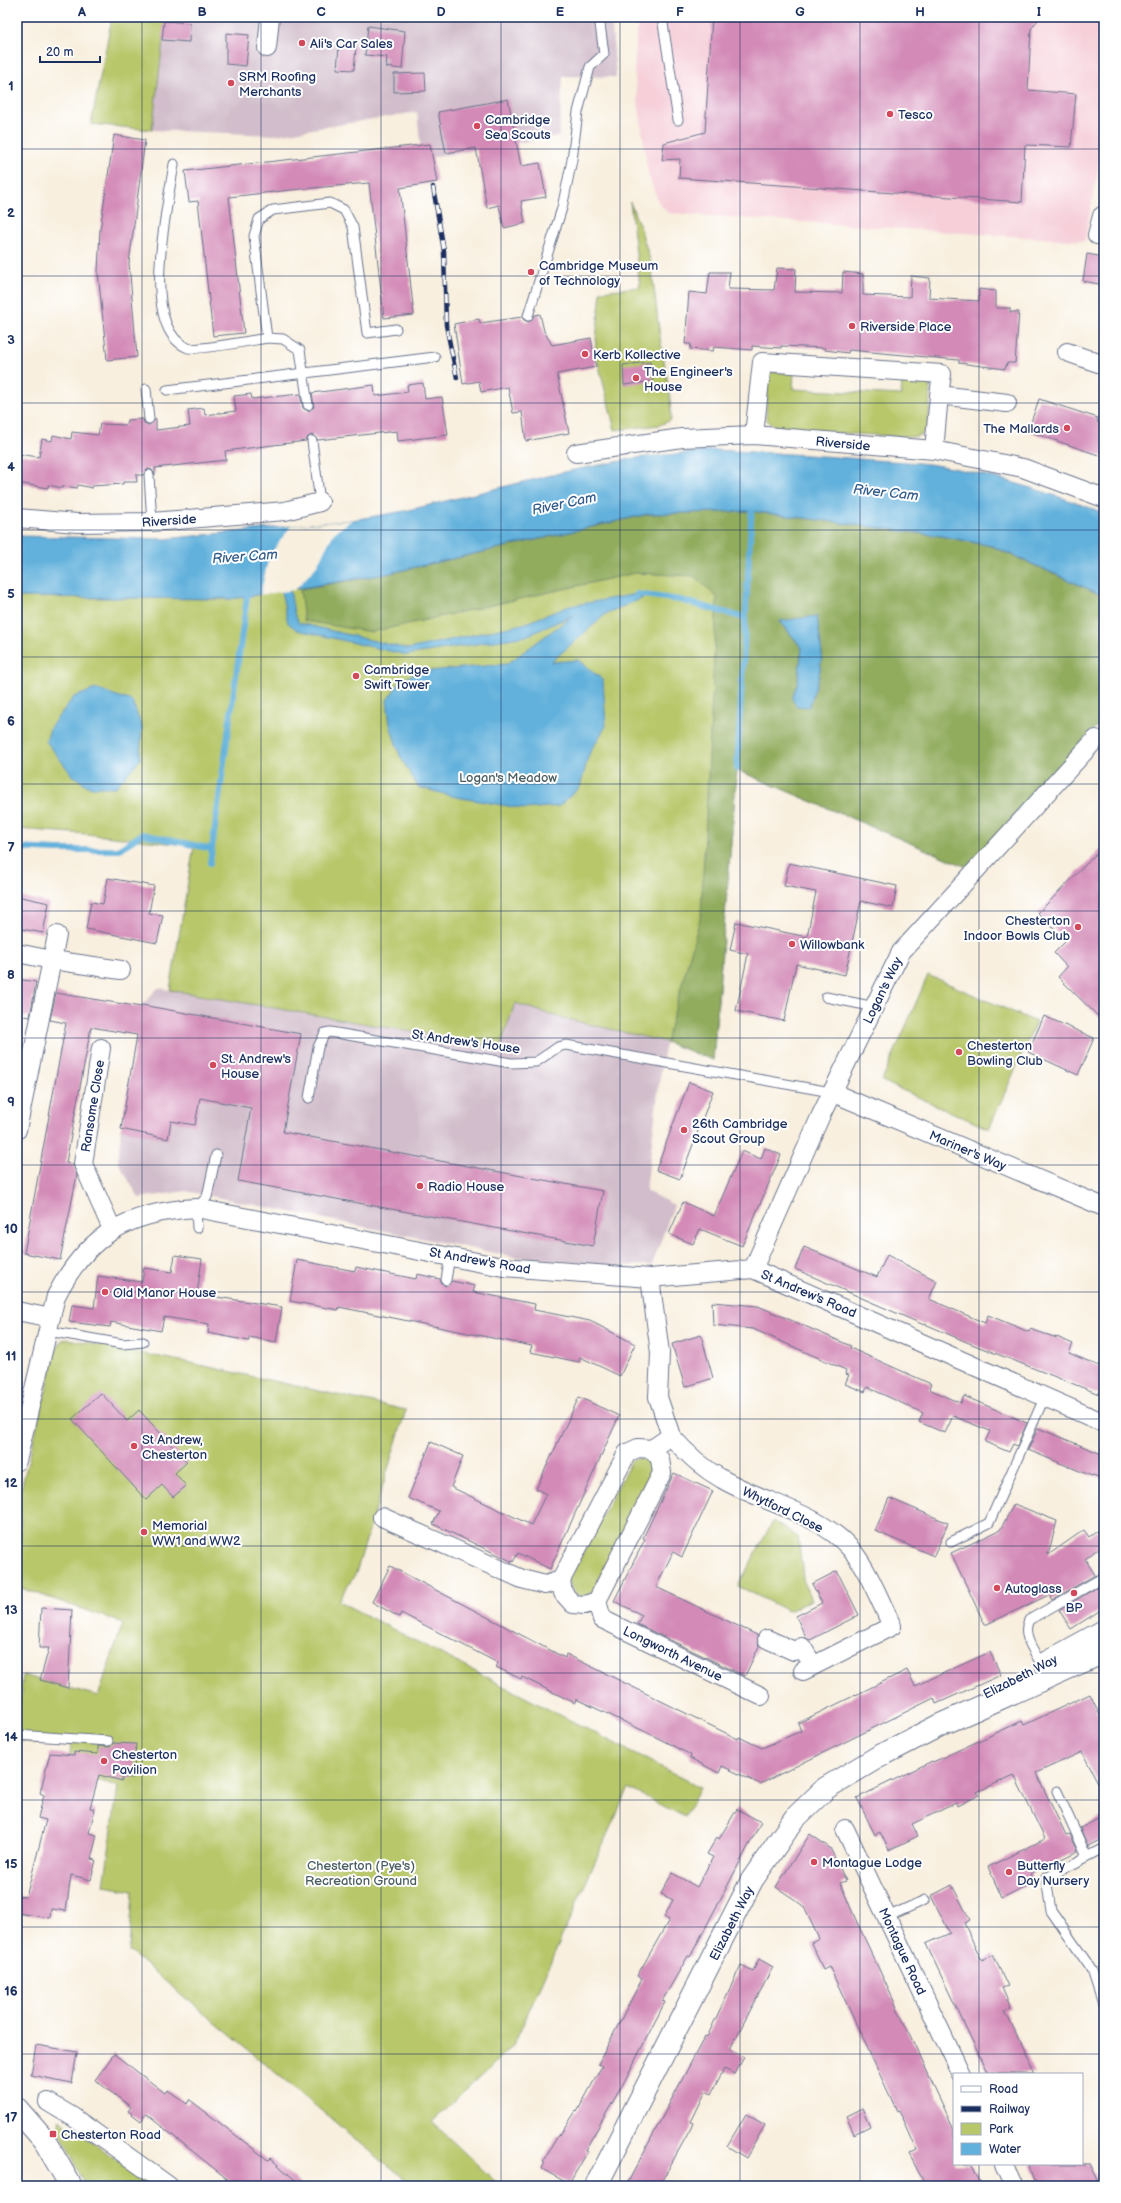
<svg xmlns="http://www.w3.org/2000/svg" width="1121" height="2203" viewBox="0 0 1121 2203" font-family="'Balsamiq Sans',sans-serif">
<rect width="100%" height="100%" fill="#fff"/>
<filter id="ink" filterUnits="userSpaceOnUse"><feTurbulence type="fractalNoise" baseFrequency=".025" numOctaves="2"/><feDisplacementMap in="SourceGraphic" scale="8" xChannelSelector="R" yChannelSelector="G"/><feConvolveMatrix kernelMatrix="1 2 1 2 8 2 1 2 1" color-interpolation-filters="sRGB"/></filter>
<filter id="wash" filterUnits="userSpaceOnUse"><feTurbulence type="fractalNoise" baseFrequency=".012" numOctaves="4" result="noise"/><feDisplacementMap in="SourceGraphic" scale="16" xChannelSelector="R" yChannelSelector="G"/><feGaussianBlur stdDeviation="0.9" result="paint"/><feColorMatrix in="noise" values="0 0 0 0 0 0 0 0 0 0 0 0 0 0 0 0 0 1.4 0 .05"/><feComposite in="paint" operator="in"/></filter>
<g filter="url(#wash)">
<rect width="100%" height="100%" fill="#f8efde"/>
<path fill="#f6cfd9" d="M638,17H1104V135L1085,241L668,213L659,203L648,174L634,71Z"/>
<path fill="#d1bdcb" d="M166,17H611L616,77L563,76L559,136L422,159L417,112L276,135L152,130Z
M158,988L500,1047L515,1003L558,1017L666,1042L660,1076L646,1191L674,1205L652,1265L609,1266L515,1257L186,1191L139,1198L118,1162L121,1129L142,1005Z"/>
<path fill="#b7c769" stroke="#697b64" d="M112,17H166L152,130L91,124Z
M630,202L640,227L651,263L660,337L670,396L671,420L660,425L615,430L595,350L601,291L640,287Z
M768,372L794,373L793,389L901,395L902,380L930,383L929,425C926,434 920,436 911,437L781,430L769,423L766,418Z
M991,546L1104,596V718L967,867L737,770L713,1060L666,1042L558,1017L515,1003L500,1047L170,990L194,846L86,834L17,829V597L231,599L386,574Z
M928,975L1036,1022L989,1129L882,1081Z
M68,1339L186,1362L406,1410L356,1573L338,1601L700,1787L685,1817L628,1788L513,2046L432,2122L500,2186H412L129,1951L133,1891L104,1886L118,1786L68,1772L71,1745L21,1741L22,1732L17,1726L23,1675L98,1696L123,1623L21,1588L20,1493L56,1351L62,1340Z
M640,1458L649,1461L654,1472L593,1591C581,1603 571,1593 569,1579L632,1460Z
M773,1521L798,1537L804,1584L812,1600L788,1611L738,1586Z
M59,2119L152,2185L86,2186L60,2132Z"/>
<path fill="#91ac5d" stroke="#566e5e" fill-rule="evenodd" d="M751,511L941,536L991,546L1104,596V718L967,867L737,770L713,1060L666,1042L701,915L717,597L694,576L635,573L372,632L304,621L300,589L386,574L648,514ZM817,617L822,654L819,677L792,699L798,681L802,648L780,622Z"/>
<path fill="#62b1dc" stroke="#3e709d" d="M715,450C768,453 820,455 872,460C891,461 911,462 929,464C989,473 1048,492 1104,513V596L992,546L941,536L751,511L648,514L386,574L290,590L294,613L299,623L408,649L523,624L570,606L637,594L648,596L607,613L551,662L578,660L603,680L606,726L589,754L580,787L559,806L525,809L456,797L418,787L400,756L390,725L387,700L400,682L417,672L507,664L574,615L526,636L407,655L297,630L288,623L281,591L231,599L17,597V536L164,539L352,520L405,511L564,472L635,458Z
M817,616L822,654L819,677L809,707L797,706L792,699L798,681L802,648L780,621Z
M96,689L132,701L142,727L140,760L115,787H89L72,775L46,741L51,726L74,697Z"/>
<path fill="#f8efde" d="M352,520L334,533L316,567L295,590L260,595L269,556L291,526Z"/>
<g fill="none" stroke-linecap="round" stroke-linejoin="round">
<path stroke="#62b1dc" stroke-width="6" d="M637,594L680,600L745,618
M737,769L752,503
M17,848L56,850H118L142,834L212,849
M210,863L247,597"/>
</g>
<g id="blocks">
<path fill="#d38ab7" d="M712,17H1040L1031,29L1028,90L1076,94L1071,147L1025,145L1022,202L679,178L680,159L662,160L664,143L705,132Z
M164,21L190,23L189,42L162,40Z
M368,26L405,31L402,69L386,67L387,57L365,55Z
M226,33L249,35L246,66L226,64Z
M339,46L356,47L354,70L337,69Z
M425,73L426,91L394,92V74Z
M508,99L521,166L540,163L546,197L521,201L525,223L504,228L499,205L487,208L476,148L446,153L438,112Z
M114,135L145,140L129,263L137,357L107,360L98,272L100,230Z
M430,144L437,182L400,188L414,315L384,318L369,183L291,190L229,197L244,333L213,336L198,201L189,202L185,171Z
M1087,254L1104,257V285L1083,281Z
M777,268L796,269L795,292L842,293L843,272L863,274V295L910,297L911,276L930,278L929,298L979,301V289L996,291V308H1010V312H1019L1015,363H1007L1005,369L959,363V360L849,350L848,353L825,350V348L781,346V348L752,346V350L714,347L713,351L690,349L691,344H685L689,292L707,294L710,272H730L728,289L774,290Z
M540,314L544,331L552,345L591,338L596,367L557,374L569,433L526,441L522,412L513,413L508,387L481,392L479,381L463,384L454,324L479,319L480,323L522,317L524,320L529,322L535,315Z
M650,362L653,381L624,385L623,365Z
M423,383L425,399L442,397L448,435L398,441L397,431L318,440L312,435L308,437L306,441L225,451L226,460L155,468V475L152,470L148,469L143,475H136L137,482H123V484L92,486V488L78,485L77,488L63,486V488L48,485V488L17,483V454L39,457L42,439L52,441L53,435L71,439L72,432L98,435L100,424L126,425L127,420L143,419L144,423L149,425L156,419V430L190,426L188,410L204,408L205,415L236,411L234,396L251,394L252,399L300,394L303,408L308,411L314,407L312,393L374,385L375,396L408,392L407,385Z
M1039,399L1098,418L1097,422L1104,424V457L1028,431Z
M1104,846V1022L1058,977L1067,967L1054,953L1066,941L1038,913Z
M789,863L897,886L893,908L861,901L845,975L796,964L784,1021L736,1011L748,954L730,950L736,922L807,937L816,892L784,886Z
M108,878L154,886L149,913L163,915L157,943L86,929L91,902L103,904Z
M17,896L49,903L43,933L17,928Z
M17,979L36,982L30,1017L17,1015Z
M56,993L141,1007L142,1005L301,1034L283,1132L603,1191L593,1246L238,1181L251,1108L200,1098L195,1125L171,1121L168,1139L121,1129L137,1035L91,1027L66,1163L73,1164L77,1175L60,1260L24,1253L66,1023L50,1020Z
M1044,1016L1094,1038L1078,1075L1028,1052Z
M689,1082L713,1091L680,1179L656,1170Z
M765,1148L781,1155L742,1246L700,1229L693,1244L669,1234L683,1202L714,1216L742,1151L761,1159Z
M804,1247L877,1277L887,1255L937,1281L929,1299L985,1323L988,1315L1029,1332L1030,1329L1057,1338V1337L1073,1344L1069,1353L1104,1368V1382L1099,1394L969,1343L925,1324L924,1325L795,1269Z
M175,1255L202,1259L197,1294L282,1307L276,1342L249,1337V1341L208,1333L209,1324L164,1317L161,1331L111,1322L110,1327L69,1322L72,1305L94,1308L98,1276L142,1282L144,1268L172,1272Z
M297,1260L355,1271L356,1267L416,1279L417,1274L440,1279L441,1282L445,1286L452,1281L475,1286L473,1292L535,1304L534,1310L590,1321L635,1344L620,1376L580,1357L579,1362L530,1352L532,1346L339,1307L338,1310L290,1301Z
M712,1302L758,1306L851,1346L850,1348L931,1384L929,1389L961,1403L964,1396L1027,1423L1017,1446L1013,1444L1009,1452L985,1442L990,1431L953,1416L945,1433L919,1422L923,1413L867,1387L865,1392L845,1384L849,1375L845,1374L846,1370L753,1329L713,1325Z
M701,1335L713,1378L685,1387L672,1344Z
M101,1393L127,1421L139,1410L187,1462L175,1473L186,1486L173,1497L162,1485L146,1500L72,1419Z
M579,1397L619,1416L550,1569L518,1553L513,1562L433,1524L439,1511L408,1498L431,1442L463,1456L451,1487L531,1525L546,1494L536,1489Z
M1038,1428L1104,1455V1479L1093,1475L1092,1476L1028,1450Z
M674,1473L713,1491L682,1557L673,1552L656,1587L757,1635L759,1646L745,1676L637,1624L642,1615L614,1601L645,1539L643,1538Z
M889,1498L948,1523L934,1556L875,1531Z
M1014,1504L1057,1521L1048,1555L1084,1530L1089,1537L1104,1526V1544L1085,1559L1095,1575L1052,1600L1049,1595L985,1625L951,1553L1000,1530Z
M390,1566L565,1658L566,1654L738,1739L739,1737L762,1748L801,1731L798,1723L907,1670L915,1686L990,1652L1001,1675L936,1704L934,1698L760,1784L722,1766L719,1773L690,1758L691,1755L646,1732L576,1699L575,1703L522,1677L521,1679L496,1667L498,1663L401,1613L399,1617L372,1602Z
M837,1571L859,1615L810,1640L806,1638L796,1616L822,1603L812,1584Z
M1101,1585L1104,1590V1608L1071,1629L1059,1610Z
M41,1608L72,1610L68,1688L40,1680L49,1648H39Z
M1090,1694L1104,1724V1794L1082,1752L1036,1773L1066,1835L1070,1834L1078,1851L1030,1874L1034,1882L1002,1898L988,1867L1045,1839L1014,1775L977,1792L979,1795L958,1806L956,1803L912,1824L918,1836L889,1850L880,1832L875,1835L857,1798L932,1761L933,1762L1022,1721L1024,1725Z
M113,1743L136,1744L133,1778L122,1777V1781L99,1775L90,1808L95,1809L89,1833L97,1835L91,1859L96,1860L91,1880L71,1875L66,1911L51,1909L50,1918L17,1913V1896L26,1897L46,1820L38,1818L44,1795L40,1793L50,1753L74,1755V1752L98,1754V1746L110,1747Z
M737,1809L761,1822L690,1957L688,1956L662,2001L665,2002L622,2086L585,2150L588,2151L569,2184L542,2169L545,2162L543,2161L559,2134L560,2135L576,2111L577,2112L602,2066L598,2064L642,1979L637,1976L669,1920L664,1917L673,1900L661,1894L672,1873L697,1887L713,1857L707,1854L717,1837L719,1839Z
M1104,1816V1838L1088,1846L1080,1828Z
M810,1834L830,1848L846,1881L840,1883L855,1918L954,2129V2164H972L982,2186H926L909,2154L917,2150L908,2129L899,2110L897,2111L829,1966L823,1969L811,1943L819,1939L803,1905L776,1887Z
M952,1885L970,1920L964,1923L982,1961L993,1955L1008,1986L1002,1988L1011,2008L1005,2011L1035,2074H988L926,1944L950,1933L931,1896Z
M759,1959L773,1967L730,2049L744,2057L735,2074L724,2069L711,2094L706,2091L691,2122L693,2123L691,2128L659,2186H626L705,2036L707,2037L741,1965L753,1971Z
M36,2045L77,2052L72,2083L31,2075Z
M114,2054L165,2093L168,2090L187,2104L190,2100L268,2160L270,2158L302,2186H236L146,2114L141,2121L128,2111L131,2107L95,2080Z
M862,2108L870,2126L854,2134L846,2116Z
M746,2114L765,2125L746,2158L727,2146Z
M1030,2164H1090L1101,2186H1039Z"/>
</g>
</g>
<g filter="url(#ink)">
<use href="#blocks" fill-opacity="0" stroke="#68728b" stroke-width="1"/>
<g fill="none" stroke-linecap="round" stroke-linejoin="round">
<g stroke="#68728b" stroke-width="11">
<path id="service" d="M662,17L678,120
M174,164C168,205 138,328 188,348C196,351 254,340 267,338
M528,316L562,208L572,160L578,112L590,67L604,54L599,17
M146,389L149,419
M167,390L435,357
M308,405L300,350L283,339L267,338L254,236L259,219L273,210L330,203L344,210L353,227L367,333L396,329
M312,441L320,502
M149,475L152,522
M826,997L875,1007
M309,1098L318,1047L325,1033L330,1032L511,1063L536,1062L558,1047L566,1045L831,1092
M197,1228L196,1208L207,1197L216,1155
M446,1280L450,1256
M48,1331L123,1344L143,1342
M951,1542L989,1523L1045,1396
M1042,1665C1034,1651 1021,1635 1029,1620L1104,1577
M17,1735L108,1741
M1057,1791L1087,1857
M1104,1848L1046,1878L1051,1911L1092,1970L1104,2007
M887,1917L925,1900"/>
</g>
<g stroke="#68728b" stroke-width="20">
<path id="minor" d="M267,48L270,17
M1097,235L1102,216
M1067,352L1104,365
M754,435L762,362L942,374L939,395L1007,403
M934,450L939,395
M576,453L682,438L754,435L934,450L1023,468L1104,498
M17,518L77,523L152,522L285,511L320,502
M17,953L52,960L57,935
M101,1048L83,1164L112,1229
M831,1092L1104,1207
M17,1130L52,960L121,970
M753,1269L821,1115L901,952L1096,739
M17,1311L51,1318
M671,1436C686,1453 702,1468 722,1479C763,1503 818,1512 850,1548C867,1567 881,1603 892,1626L803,1671
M17,1461L56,1296C87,1235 128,1212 196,1208L503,1267L650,1278L753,1269L1104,1423
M382,1517L522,1579L545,1585L561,1580L563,1593L573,1604L585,1605L597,1601L602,1619L761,1696
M561,1580L627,1453L638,1448L652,1449L671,1436L658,1397L660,1353L650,1278
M597,1601L662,1473L660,1459L652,1449
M767,1639L794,1651L802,1647L813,1665
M845,1829L961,2074
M48,2102L73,2117L169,2186
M1004,2164L1014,2186"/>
</g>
<g stroke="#68728b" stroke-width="24">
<path id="tertiary" d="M17,2109L44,2140L71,2186"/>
</g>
<g stroke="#68728b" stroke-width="24">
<path id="primary" d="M1046,1663L1104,1631
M596,2186L752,1880L795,1818L826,1788L878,1757L940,1725L1104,1652"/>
</g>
<use href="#service" stroke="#fff" stroke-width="9"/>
<use href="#minor" stroke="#fff" stroke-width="18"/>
<use href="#tertiary" stroke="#fff" stroke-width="22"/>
<use href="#primary" stroke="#fff" stroke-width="22"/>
<g stroke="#1b2f5e" stroke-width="4.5">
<path id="rail" d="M433,187L444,251L446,325L457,378"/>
</g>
<use href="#rail" stroke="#fff" stroke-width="3" stroke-dasharray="9" stroke-linecap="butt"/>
</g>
</g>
<path fill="none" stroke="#1b2f5e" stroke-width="1" stroke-opacity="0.55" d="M142,17V2186M261,17V2186M381,17V2186M501,17V2186M620,17V2186M740,17V2186M860,17V2186M979,17V2074M17,149H1104M17,276H1104M17,403H1104M17,530H1104M17,657H1104M17,784H1104M17,911H1104M17,1038H1104M17,1165H1104M17,1292H1104M17,1419H1104M17,1546H1104M17,1673H1104M17,1800H1104M17,1927H1104M17,2054H1104M979,2164V2186"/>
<g fill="#d1495b" stroke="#fff" stroke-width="1.5">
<circle cx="302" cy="43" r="4"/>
<circle cx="231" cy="83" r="4"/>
<circle cx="890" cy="114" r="4"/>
<circle cx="477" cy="126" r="4"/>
<circle cx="531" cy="272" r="4"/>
<circle cx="852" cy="326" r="4"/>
<circle cx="585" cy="354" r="4"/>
<circle cx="636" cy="378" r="4"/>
<circle cx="1067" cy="428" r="4"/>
<circle cx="356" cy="676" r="4"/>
<circle cx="1078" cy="927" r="4"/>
<circle cx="792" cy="944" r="4"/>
<circle cx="959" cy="1052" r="4"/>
<circle cx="213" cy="1065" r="4"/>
<circle cx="684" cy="1130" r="4"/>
<circle cx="420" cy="1186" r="4"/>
<circle cx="105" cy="1292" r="4"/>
<circle cx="134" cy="1446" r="4"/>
<circle cx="144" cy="1532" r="4"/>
<circle cx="997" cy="1588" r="4"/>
<circle cx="1074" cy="1593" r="4"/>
<circle cx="104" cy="1761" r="4"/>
<circle cx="814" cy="1862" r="4"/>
<circle cx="1009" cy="1872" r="4"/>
<rect x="49" y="2130" width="8" height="8" rx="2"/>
</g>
<g text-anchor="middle" stroke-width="4" stroke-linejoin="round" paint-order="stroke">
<g font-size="13" fill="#1b2f5e" stroke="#fff" text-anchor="start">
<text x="310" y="48">Ali's Car Sales</text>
<text x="239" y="81">SRM Roofing<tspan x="239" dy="15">Merchants</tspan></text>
<text x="898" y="119">Tesco</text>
<text x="485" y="124">Cambridge<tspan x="485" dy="15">Sea Scouts</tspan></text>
<text x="539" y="270">Cambridge Museum<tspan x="539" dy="15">of Technology</tspan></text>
<text x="860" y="331">Riverside Place</text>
<text x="593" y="359">Kerb Kollective</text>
<text x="644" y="376">The Engineer's<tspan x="644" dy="15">House</tspan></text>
<text x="1059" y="433" text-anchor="end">The Mallards</text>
<text x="364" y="674">Cambridge<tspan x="364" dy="15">Swift Tower</tspan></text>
<text x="1070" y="925" text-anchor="end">Chesterton<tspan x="1070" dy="15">Indoor Bowls Club</tspan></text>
<text x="800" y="949">Willowbank</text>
<text x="967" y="1050">Chesterton<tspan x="967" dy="15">Bowling Club</tspan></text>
<text x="221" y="1063">St. Andrew's<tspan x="221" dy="15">House</tspan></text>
<text x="692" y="1128">26th Cambridge<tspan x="692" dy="15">Scout Group</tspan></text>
<text x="428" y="1191">Radio House</text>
<text x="113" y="1297">Old Manor House</text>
<text x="142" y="1444">St Andrew,<tspan x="142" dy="15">Chesterton</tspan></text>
<text x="152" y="1530">Memorial<tspan x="152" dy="15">WW1 and WW2</tspan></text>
<text x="1005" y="1593">Autoglass</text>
<text x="1074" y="1612" text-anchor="middle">BP</text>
<text x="112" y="1759">Chesterton<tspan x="112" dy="15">Pavilion</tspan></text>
<text x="822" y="1867">Montague Lodge</text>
<text x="1017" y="1870">Butterfly<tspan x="1017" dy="15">Day Nursery</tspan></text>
<text x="61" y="2139">Chesterton Road</text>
</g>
<g font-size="13" fill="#1b2f5e" stroke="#fff">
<text transform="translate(843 443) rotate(5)" y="5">Riverside</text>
<text transform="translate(169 520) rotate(-4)" y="5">Riverside</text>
<text transform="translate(882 990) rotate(-64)" y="5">Logan's Way</text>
<text transform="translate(466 1041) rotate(8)" y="5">St Andrew's House</text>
<text transform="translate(92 1106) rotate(-81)" y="5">Ransome Close</text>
<text transform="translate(968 1150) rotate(23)" y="5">Mariner's Way</text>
<text transform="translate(480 1260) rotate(10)" y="5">St Andrew's Road</text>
<text transform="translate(809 1293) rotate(23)" y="5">St Andrew's Road</text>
<text transform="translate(783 1509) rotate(26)" y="5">Whytford Close</text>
<text transform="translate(673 1653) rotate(26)" y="5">Longworth Avenue</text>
<text transform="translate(1020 1676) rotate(-27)" y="5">Elizabeth Way</text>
<text transform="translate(731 1923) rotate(-63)" y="5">Elizabeth Way</text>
<text transform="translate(903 1951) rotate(65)" y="5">Montague Road</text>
</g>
<g font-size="13" fill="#4a5d61" stroke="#fff">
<text x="508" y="782">Logan's Meadow</text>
<text x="361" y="1870">Chesterton (Pye's)<tspan x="361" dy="15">Recreation Ground</tspan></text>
</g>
<g font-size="14" font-style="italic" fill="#345c8a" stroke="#fff">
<text transform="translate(886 492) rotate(6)" y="5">River Cam</text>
<text transform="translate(564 503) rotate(-12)" y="5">River Cam</text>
<text transform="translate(245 556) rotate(-4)" y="5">River Cam</text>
</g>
</g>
<rect width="1121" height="2203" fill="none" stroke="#fff" stroke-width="44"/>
<rect x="953" y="2073" width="130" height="92" fill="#ffffff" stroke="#a4acbf"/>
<rect x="961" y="2086" width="20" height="6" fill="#ffffff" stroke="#a4acbf"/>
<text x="989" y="2093" font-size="12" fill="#1b2f5e">Road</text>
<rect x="961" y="2106" width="20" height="6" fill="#1b2f5e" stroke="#a4acbf"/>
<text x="989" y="2113" font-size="12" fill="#1b2f5e">Railway</text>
<rect x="961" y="2123" width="20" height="12" fill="#b7c769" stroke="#a4acbf"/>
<text x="989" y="2133" font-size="12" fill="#1b2f5e">Park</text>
<rect x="961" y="2143" width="20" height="12" fill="#62b1dc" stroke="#a4acbf"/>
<text x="989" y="2153" font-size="12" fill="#1b2f5e">Water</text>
<path d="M40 56v6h60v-6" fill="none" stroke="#1b2f5e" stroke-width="2"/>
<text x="46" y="56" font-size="12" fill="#1b2f5e" stroke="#ffffff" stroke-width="3" paint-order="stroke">20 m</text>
<rect x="22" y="22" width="1077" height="2159" fill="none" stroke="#1b2f5e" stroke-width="1.5"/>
<g font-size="13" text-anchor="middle" font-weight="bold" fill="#1b2f5e">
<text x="82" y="16">A</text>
<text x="202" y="16">B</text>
<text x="321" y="16">C</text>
<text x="441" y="16">D</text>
<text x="560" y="16">E</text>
<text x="680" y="16">F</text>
<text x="800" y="16">G</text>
<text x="920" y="16">H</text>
<text x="1039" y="16">I</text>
<text x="11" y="90">1</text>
<text x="11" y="217">2</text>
<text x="11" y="344">3</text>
<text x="11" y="471">4</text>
<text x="11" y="598">5</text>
<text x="11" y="725">6</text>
<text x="11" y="852">7</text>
<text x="11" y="979">8</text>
<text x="11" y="1106">9</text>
<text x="11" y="1233">10</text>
<text x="11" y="1360">11</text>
<text x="11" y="1487">12</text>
<text x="11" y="1614">13</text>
<text x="11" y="1741">14</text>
<text x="11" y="1868">15</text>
<text x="11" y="1995">16</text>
<text x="11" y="2122">17</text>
</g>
</svg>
